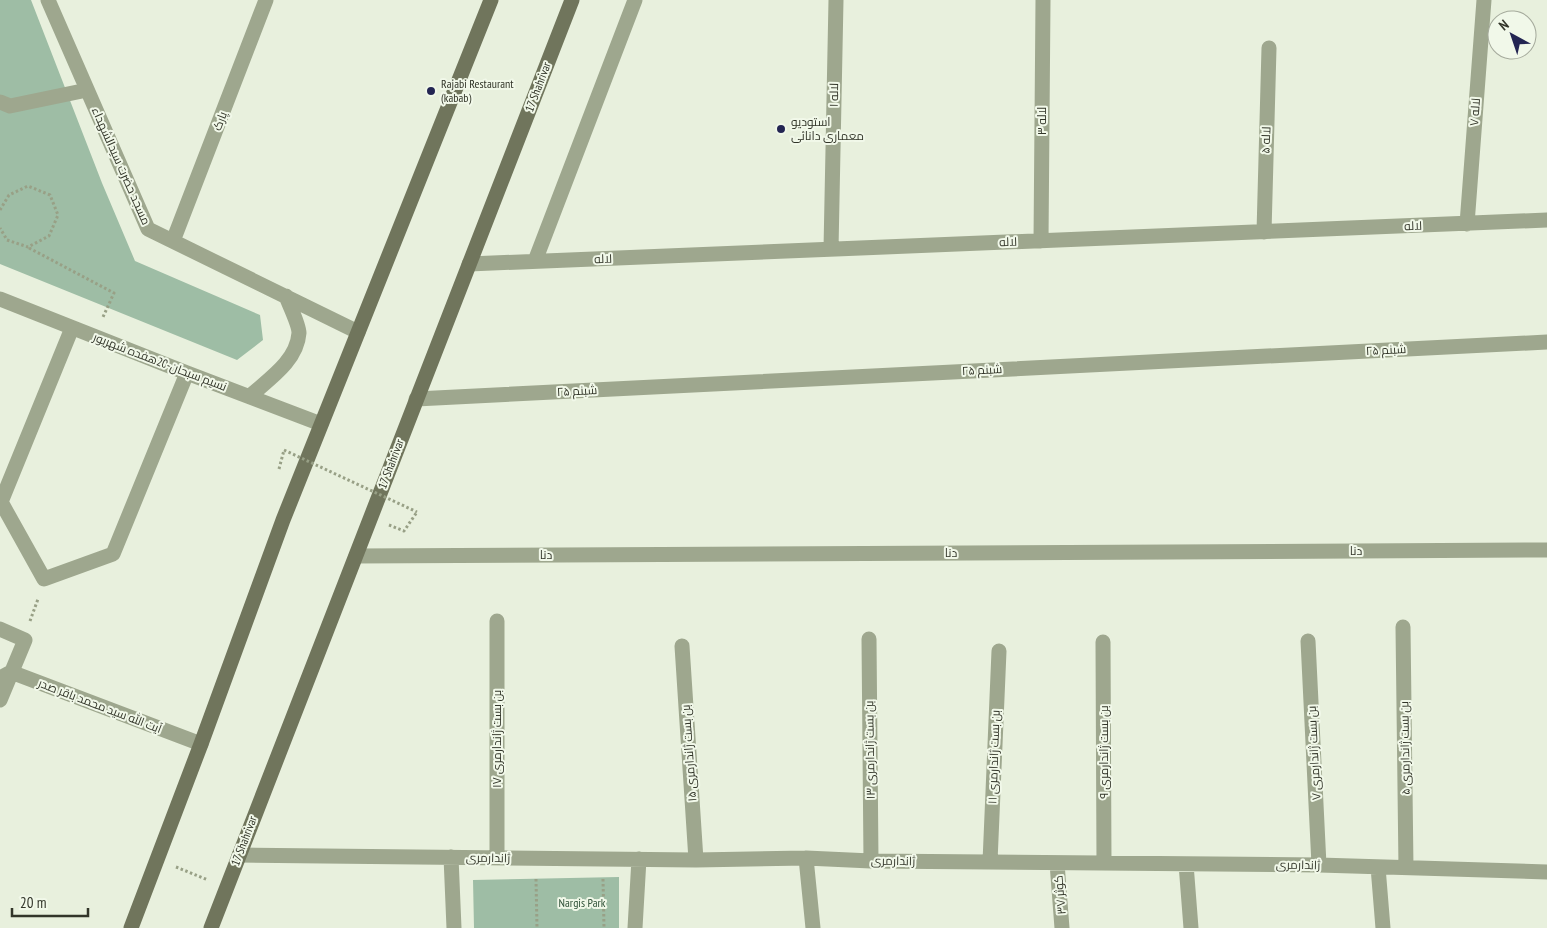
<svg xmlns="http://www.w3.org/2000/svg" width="1547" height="928" viewBox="0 0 1547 928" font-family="'PT Sans Narrow',Cairo,sans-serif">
<rect width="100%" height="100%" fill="#e8f0dd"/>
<path fill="#9ebda5" d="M0,0H31L102,183L135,261L260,315L263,340L237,360L0,264Z
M619,877V928H474L473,880Z"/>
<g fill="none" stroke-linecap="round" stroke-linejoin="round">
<path stroke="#98a086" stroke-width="3" stroke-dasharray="2.5 2.5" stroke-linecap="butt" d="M0,210L9,195L28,186L50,195L58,215L49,236L28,247L7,240L0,228
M29,248L114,293L103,317
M279,469L284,450
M389,525L404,531L417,512
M30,621L38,599
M176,867L208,880
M536,879L537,928
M603,879L604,928"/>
<path stroke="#9ea78e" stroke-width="15" d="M48,0L148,229L358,332
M0,102L10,106L87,90
M1467,224L1484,0
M1264,232L1269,48
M173,241L266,0
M1041,241L1043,0
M831,249L836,0
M535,261L635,0
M469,264L1547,220
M0,299L187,373L321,424
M72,328L1,502L44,579L113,554L187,373
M250,396C269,379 297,361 299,333C299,324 289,305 286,296
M416,399L1547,342
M356,556L1547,550
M1403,627L1406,868
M0,629L25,640L0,700
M869,639L871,861
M1308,641L1319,865
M1103,642L1104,863
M682,646L696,860
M0,678L11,672L201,744
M239,855L696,860L806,858L871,861L1319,865L1547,872
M451,857L454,928
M497,858V621
M806,858L813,928
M990,862L999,651
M1057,863L1062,928
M1186,864L1191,928
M1378,867L1383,928
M635,928L639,859"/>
<path stroke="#70755c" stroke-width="15" d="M131,928L201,744L283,520L491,0
M211,928L572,0"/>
<path stroke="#98a086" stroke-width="3" stroke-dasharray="2.5 2.5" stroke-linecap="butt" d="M284,450L417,512"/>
</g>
<g fill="#232552" stroke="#f1f8e9" stroke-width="2">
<circle cx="431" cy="91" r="5"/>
<circle cx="781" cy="129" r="5"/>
</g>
<g text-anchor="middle" stroke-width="4" stroke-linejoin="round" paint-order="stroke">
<g font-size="12" fill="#323529" stroke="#f1f8e9" text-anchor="start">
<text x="441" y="88">Rajabi Restaurant<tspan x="441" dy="14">(kabab)</tspan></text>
<text x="791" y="126">استودیو<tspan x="791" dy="14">معماری دانائی</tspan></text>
</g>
<g font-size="12" fill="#323529" stroke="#f1f8e9">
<text transform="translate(538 87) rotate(-69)" y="4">17 Shahrivar</text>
<text transform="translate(834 95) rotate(-89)" y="4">لاله ۱</text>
<text transform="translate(1475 112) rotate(-86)" y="4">لاله ۷</text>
<text transform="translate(220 121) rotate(-69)" y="4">پارک</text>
<text transform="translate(1042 121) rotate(-90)" y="4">لاله ۳</text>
<text transform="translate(1266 140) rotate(-88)" y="4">لاله ۵</text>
<text transform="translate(121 166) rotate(66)" y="4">مسجد حضرت سیدالشهداء</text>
<text transform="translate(1413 226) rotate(-2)" y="4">لاله</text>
<text transform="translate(1008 242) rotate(-2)" y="4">لاله</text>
<text transform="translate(603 259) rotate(-2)" y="4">لاله</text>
<text transform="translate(1386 350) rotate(-3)" y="4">شبنم ۲۵</text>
<text transform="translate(160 362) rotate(21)" y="4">نسیم سبحان-20هفده شهریور</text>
<text transform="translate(982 370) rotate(-3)" y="4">شبنم ۲۵</text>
<text transform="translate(577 391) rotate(-3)" y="4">شبنم ۲۵</text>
<text transform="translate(391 464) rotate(-69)" y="4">17 Shahrivar</text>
<text x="1356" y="555">دنا</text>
<text x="951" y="557">دنا</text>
<text x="546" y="559">دنا</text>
<text transform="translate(100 706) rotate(21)" y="4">آیت الله سید محمد باقر صدر</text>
<text transform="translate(497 739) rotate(-90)" y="4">بن بست ژاندارمری ۱۷</text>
<text transform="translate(1405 748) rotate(-91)" y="4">بن بست ژاندارمری ۵</text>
<text transform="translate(870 750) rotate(-91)" y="4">بن بست ژاندارمری ۱۳</text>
<text transform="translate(1104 752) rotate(-90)" y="4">بن بست ژاندارمری ۹</text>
<text transform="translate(689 753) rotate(-94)" y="4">بن بست ژاندارمری ۱۵</text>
<text transform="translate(1314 753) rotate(-93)" y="4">بن بست ژاندارمری ۷</text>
<text transform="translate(994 757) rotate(-88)" y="4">بن بست ژاندارمری ۱۱</text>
<text transform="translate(244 841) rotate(-69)" y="4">17 Shahrivar</text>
<text transform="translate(488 858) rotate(1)" y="4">ژاندارمری</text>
<text transform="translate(893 861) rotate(1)" y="4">ژاندارمری</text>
<text transform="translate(1298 865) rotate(1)" y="4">ژاندارمری</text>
<text transform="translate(1060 895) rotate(-95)" y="4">کوثر ۳۷</text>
</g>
<g font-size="12" fill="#2f5137" stroke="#f1f8e9">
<text x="582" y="907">Nargis Park</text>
</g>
</g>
<g transform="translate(1512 35) rotate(320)"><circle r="24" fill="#f1f8e9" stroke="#a5aa9c"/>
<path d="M0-4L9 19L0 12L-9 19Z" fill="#232552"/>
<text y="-8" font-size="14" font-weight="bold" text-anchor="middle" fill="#323529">N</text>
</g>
<path d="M12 908v8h76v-8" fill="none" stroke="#323529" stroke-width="2.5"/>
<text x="20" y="908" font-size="15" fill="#323529" stroke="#f1f8e9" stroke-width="4" paint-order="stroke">20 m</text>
</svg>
